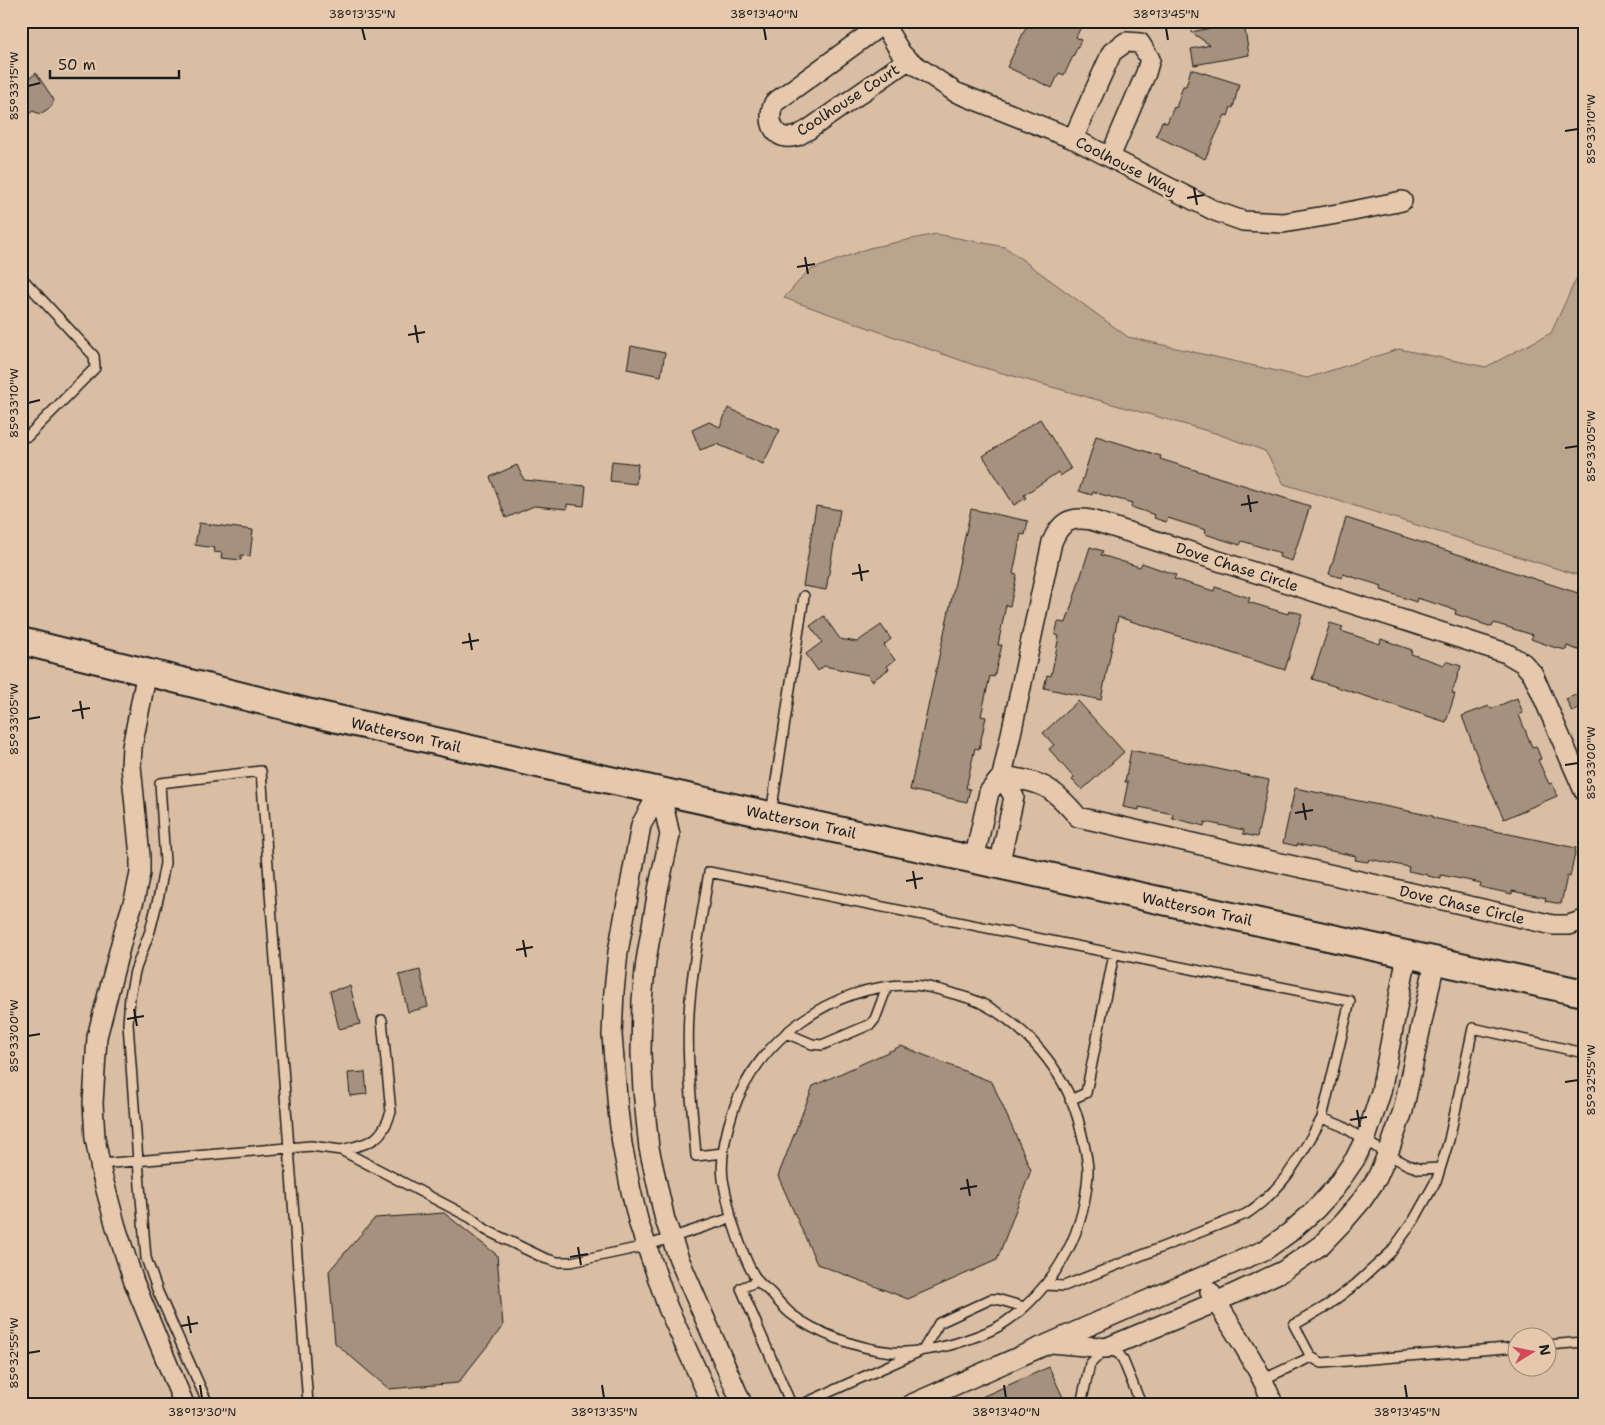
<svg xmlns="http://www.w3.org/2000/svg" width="1605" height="1425" viewBox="0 0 1605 1425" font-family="'Shantell Sans',sans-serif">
<rect width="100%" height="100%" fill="#dabea4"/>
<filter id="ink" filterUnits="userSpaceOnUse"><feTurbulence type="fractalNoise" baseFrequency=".02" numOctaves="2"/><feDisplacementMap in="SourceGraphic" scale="10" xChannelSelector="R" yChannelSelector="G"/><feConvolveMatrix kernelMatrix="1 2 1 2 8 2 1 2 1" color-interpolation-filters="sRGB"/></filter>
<g filter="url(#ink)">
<path fill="#baa48e" stroke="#6b6055" d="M936,234L1005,247L1128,337L1307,378L1399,349L1486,367L1551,333L1584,262V577L1284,484L1265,451L1215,433L974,365L784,298L808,271L869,248Z"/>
<path fill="#a5917e" stroke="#1c1c1c" d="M1029,21H1084L1076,37L1081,40L1064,75L1059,73L1052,88L1007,67Z
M1242,22L1244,30H1245L1249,55L1194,65L1191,49L1210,45L1191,32Z
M1191,69L1239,84L1233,108L1231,107L1228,116L1225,115L1205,159L1156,136L1162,121L1167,123L1174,107L1176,108L1183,86H1186Z
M36,73L54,100L51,107L40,114L33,111L21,119V85Z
M631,346L665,353L661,376L627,369Z
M728,408L780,430L763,464L717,444L700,450L692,430L709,422L720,427Z
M1040,419L1071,469L1060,476L1058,472L1024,495L1026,498L1014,505L983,456Z
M1096,436L1161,456L1160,459L1310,506L1292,561L1279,557L1280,553L1242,541L1240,545L1227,541L1205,534L1206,530L1168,518L1166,522L1154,518L1155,515L1131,507L1132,503L1093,492L1092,495L1079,491Z
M612,461L638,464L636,484L610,481Z
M517,465L524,480L586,486L584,506L567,504V509L534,506L506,518L490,477Z
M816,506L840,510L826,590L803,586Z
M971,509L1028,521L1025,535L1021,534L1013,574L1017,575L1010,606L1006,605L998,645H1002L994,677L990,676L981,716L986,717L979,749L975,748L966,788L970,789L967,802L910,790Z
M1346,518L1584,595V652L1567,646L1566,650L1553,647L1531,639L1533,635L1494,623L1492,627L1480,623V622L1455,614L1456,610L1417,598L1416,602L1381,590L1382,586L1343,574L1342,578L1329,574Z
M199,523L253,530L250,556L241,555V560L221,558L222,553L214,552L215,548L195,545Z
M1090,547L1103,551L1101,555L1140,567L1142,563L1176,575L1174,579L1214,591L1215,587L1228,591L1250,598L1248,602L1288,614L1289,610L1302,614L1285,670L1118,617L1101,700L1044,688L1047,675L1051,676L1059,636L1055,635L1058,622L1066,623Z
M824,616L840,639L857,642L881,625L891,639L884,645L895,660L887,666L889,669L872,681L868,675L824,666L818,671L806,654L822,642L810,626Z
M1330,623L1343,627L1341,631L1380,644L1381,639L1412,650L1411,654L1444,665L1446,661L1461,666L1452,693L1455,694L1446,722L1312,679Z
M1584,691V706L1572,712L1566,699Z
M1517,698L1523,713L1519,715L1532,747L1536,746L1541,759L1538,760L1549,784L1552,783L1557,796L1504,819L1486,780L1462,716L1489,706L1491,709Z
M1078,701L1124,752L1082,790L1072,780L1074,778L1049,749L1054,745L1043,733Z
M1131,750L1269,780L1257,837L1243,834L1244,830L1205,822L1204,826L1172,818L1173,814L1139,807V810L1123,807L1128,782H1125Z
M1295,788L1433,816V818L1576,848L1570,877L1567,876L1561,904L1545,901L1546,898L1512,891V894L1480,887L1481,883L1441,875V879L1428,876V875L1408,871L1409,867L1369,859L1368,862L1355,860L1356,856L1297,844V846L1283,843Z
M420,970L428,1007L408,1012L399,975Z
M350,986L360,1024L339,1029L330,991Z
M901,1046L992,1082L1031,1170L997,1260L908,1299L817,1264L778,1176L813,1086Z
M365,1072L367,1094L350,1096L348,1073Z
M444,1213L497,1255L503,1326L458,1383L389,1389L335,1343L329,1271L375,1218Z
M1049,1367L1066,1404H966Z"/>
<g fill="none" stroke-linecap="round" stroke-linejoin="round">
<g stroke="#1c1c1c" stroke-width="12">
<path id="service" d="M21,277L94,356L95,368L28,436L21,438
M771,814L804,596
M786,1033L812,1044L822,1045L871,1024L875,1019L887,987
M1070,1100L1086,1093L1114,954
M341,1150C369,1143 381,1143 391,1112L382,1020
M723,1153L696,1156C692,1104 685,1052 690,1000C694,957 702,915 709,872L1350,1001L1322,1118
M100,1164L311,1146L341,1150L471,1218L486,1230L544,1258L557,1262H571L646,1246L731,1218C729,1205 725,1192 723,1179C720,1156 726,1132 733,1111C758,1039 832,985 909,985C924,985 939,989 954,994C962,996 972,999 981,1003C1025,1025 1064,1070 1078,1119C1082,1135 1087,1153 1088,1169C1088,1177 1087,1185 1086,1192C1082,1222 1072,1247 1055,1272C1042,1290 1026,1308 1007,1321C995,1330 980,1335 966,1340C944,1348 915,1353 892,1352C860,1349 817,1334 791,1314C784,1308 777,1300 771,1293C767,1289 762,1286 758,1281C746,1266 738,1237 731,1218
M758,1281L741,1288L791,1404
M1046,1285L1064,1286L1246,1214C1284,1189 1300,1157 1322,1118L1342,1126L1387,1154L1408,1165L1420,1169L1440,1168
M1548,1345L1584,1342
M1311,1357L1322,1363L1518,1347
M1262,1380L1311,1357L1294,1325L1328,1305L1356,1284L1391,1252L1414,1220L1437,1179L1449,1140L1473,1028L1584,1053
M208,1404L158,1292L146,1258L138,1161L128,1024L130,996L135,971L150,931L159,895L165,863L160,783L261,771L308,1404
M803,1404L923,1350L939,1323L991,1299H997L1024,1307
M1081,1404L1090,1364L1106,1348L1119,1354L1123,1360L1141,1404"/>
</g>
<g stroke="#1c1c1c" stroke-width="22">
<path id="minor" d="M884,21L889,33L901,53L908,60L955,92L1076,140L1215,211L1243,221L1283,223L1343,213L1402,201
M884,23L774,103C766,121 774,143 797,136C801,134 804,132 808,130L908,60
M1073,139L1112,52L1126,42L1140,43L1150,59L1146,73L1110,157
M147,672L132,747L131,766L140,856V873L135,897L125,928L97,1037L93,1103L95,1138L102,1175L116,1227L134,1282L184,1404
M660,791L641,825L618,952L614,991L612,1035L618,1110L622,1144L631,1191L639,1224L668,1308L712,1404
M660,791L670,835L658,890L646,961L642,1000L641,1053L643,1090L649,1148L665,1220L679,1259L742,1404
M1584,791L1533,674L1523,663L1506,653L1091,520C1069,516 1060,523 1052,542L1002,776C1042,782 1051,785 1078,817L1553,925H1569L1584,920
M974,860L989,792L1002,776L1014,797L999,866
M1210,1292C1232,1328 1258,1364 1273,1404
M1052,1343L1106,1348L1216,1302L1283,1271L1321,1245L1344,1221L1362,1200L1377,1178L1390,1148L1403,1111L1435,961
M912,1404L1143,1302L1265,1250L1289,1233L1315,1210L1335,1188L1355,1159L1367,1135L1381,1092L1407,955"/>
</g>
<g stroke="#1c1c1c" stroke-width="30">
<path id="secondary" d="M21,641L311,713L596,777L1584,993"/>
</g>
<use href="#service" stroke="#e6c9ad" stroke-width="9"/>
<use href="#minor" stroke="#e6c9ad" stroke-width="19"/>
<use href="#secondary" stroke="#e6c9ad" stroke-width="26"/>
</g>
</g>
<path fill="none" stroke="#1c1c1c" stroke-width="2" d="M362,28L365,40M764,28L766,40M1166,28L1168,40M28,86L40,83M1565,131L1578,129M1194,188L1197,205M1187,198L1204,195M805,257L808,274M797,267L815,264M415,325L418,343M408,335L425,332M28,403L40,400M1565,448L1578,446M1248,495L1251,512M1241,505L1258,502M859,564L862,581M852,574L869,571M469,633L472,650M462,643L479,640M80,701L83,719M72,711L90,708M28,719L40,717M1565,765L1578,763M1303,803L1306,820M1295,813L1313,810M913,871L916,889M906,881L923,878M523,940L526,957M516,950L533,947M134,1009L137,1026M127,1019L144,1016M28,1036L40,1034M1565,1082L1578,1080M1357,1110L1360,1127M1350,1120L1367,1117M967,1179L970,1196M960,1189L977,1186M578,1247L581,1265M570,1257L588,1254M188,1316L191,1333M181,1326L198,1323M28,1353L40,1351M200,1385L202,1398M602,1385L604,1398M1004,1385L1006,1398M1405,1385L1407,1398"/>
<g text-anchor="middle" stroke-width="5" stroke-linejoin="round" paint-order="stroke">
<g font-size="15" fill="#1c1c1c" stroke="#e6c9ad">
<text transform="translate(848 100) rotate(-33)" y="5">Coolhouse Court</text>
<text transform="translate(1126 166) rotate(27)" y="5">Coolhouse Way</text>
<text transform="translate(1237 567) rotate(18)" y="5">Dove Chase Circle</text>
<text transform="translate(406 735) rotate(13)" y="5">Watterson Trail</text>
<text transform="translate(801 822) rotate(12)" y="5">Watterson Trail</text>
<text transform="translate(1462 905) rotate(13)" y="5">Dove Chase Circle</text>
<text transform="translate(1197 909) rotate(12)" y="5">Watterson Trail</text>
</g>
</g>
<rect width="1605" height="1425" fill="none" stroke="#e6c9ad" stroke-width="55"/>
<g transform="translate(1532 1352) rotate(80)"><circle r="24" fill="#e6c9ad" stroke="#958473"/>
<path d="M0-4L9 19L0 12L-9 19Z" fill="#d1495b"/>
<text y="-8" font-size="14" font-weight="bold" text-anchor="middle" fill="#1c1c1c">N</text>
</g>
<path d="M50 70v8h129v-8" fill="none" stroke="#1c1c1c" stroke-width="2.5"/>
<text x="58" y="70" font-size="15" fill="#1c1c1c" stroke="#e6c9ad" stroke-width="4" paint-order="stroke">50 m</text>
<rect x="28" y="28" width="1550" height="1370" fill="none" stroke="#1c1c1c" stroke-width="2"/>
<g font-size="12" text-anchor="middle" fill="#1c1c1c">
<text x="362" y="18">38°13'35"N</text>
<text x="764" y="18">38°13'40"N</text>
<text x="1166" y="18">38°13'45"N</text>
<text transform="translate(14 86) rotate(-90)" y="4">85°33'15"W</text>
<text transform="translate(1591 129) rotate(-90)" y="4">85°33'10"W</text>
<text transform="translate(14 403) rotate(-90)" y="4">85°33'10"W</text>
<text transform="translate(1591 446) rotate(-90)" y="4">85°33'05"W</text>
<text transform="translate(14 719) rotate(-90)" y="4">85°33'05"W</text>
<text transform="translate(1591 763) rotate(-90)" y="4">85°33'00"W</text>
<text transform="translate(14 1036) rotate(-90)" y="4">85°33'00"W</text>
<text transform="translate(1591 1080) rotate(-90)" y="4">85°32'55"W</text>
<text transform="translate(14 1353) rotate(-90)" y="4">85°32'55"W</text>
<text x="202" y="1416">38°13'30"N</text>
<text x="604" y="1416">38°13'35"N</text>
<text x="1006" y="1416">38°13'40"N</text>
<text x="1407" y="1416">38°13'45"N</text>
</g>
</svg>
